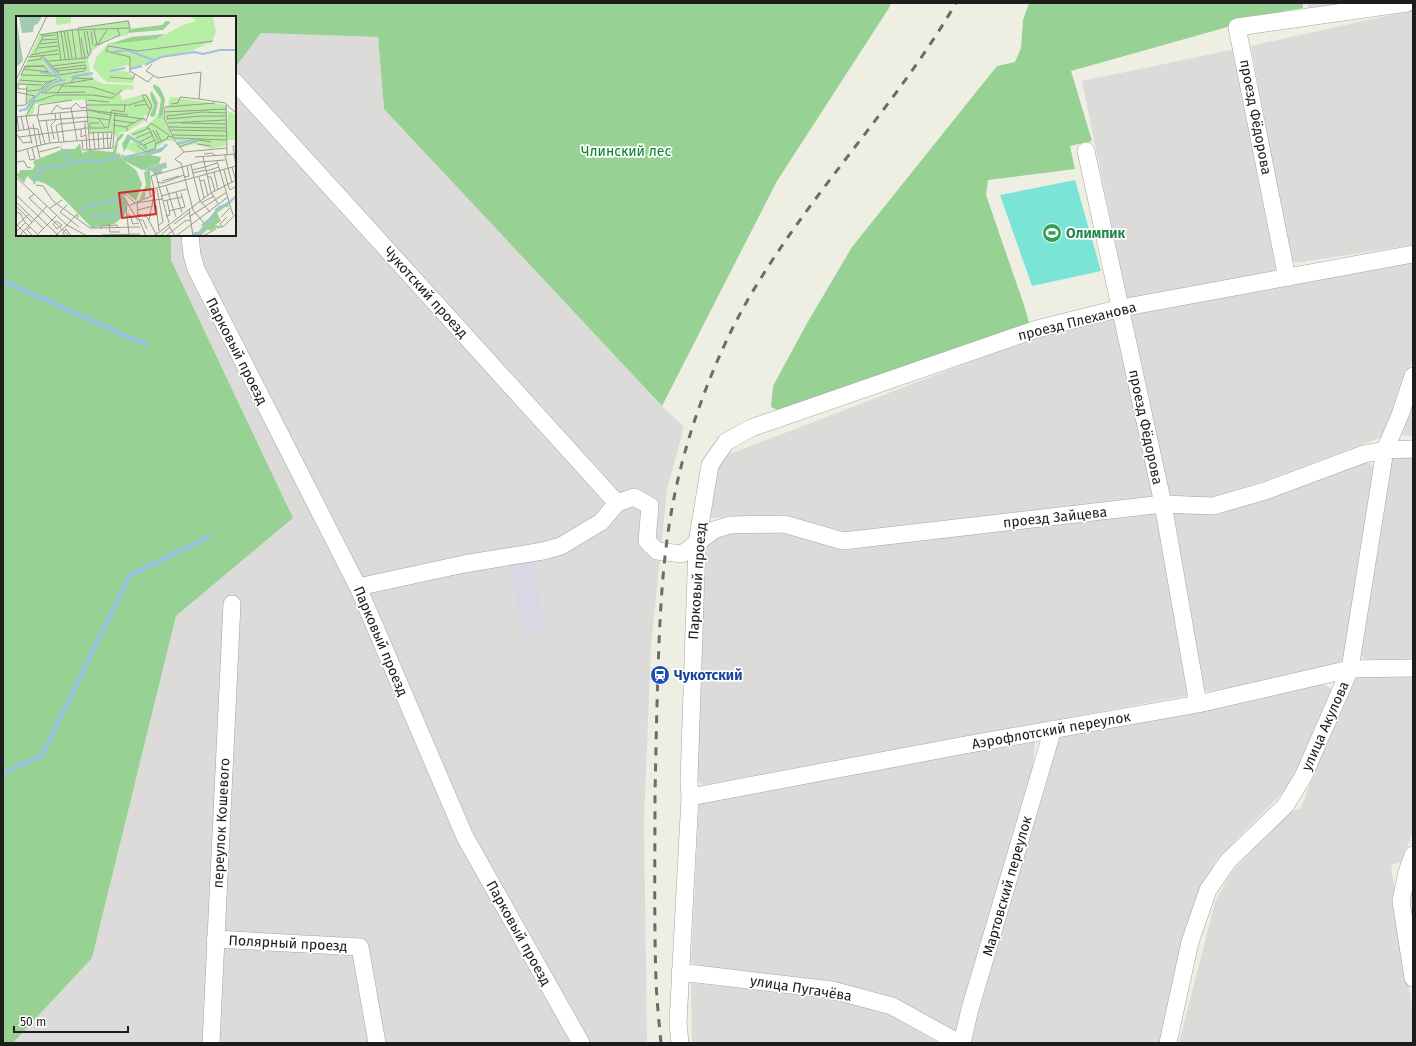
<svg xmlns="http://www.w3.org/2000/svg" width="1416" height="1046" viewBox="0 0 1416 1046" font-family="'Fira Sans',sans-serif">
<rect width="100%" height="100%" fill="#efeee2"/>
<path fill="#dcdbda" d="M1307,3H1370L1309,13Z
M1413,10V245L1296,263L1290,259L1251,46Z
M261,33L378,37L384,109L662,406L684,427L667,490L651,646L644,822L647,1043H13L92,958L176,616L293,518L171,260V235H235V68Z
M1236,49L1278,262L1274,273L1127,300L1082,81Z
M1413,262V357L1393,418L1385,436L1270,479L1207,499L1168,495L1129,314Z
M1117,318L1156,498L849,533L788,516L710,518L716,467L722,457L1037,336Z
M1413,401V436L1402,435Z
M1413,454V660L1364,659L1359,652L1393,455Z
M1360,461L1369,463L1375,470L1360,583L1342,660L1333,667L1207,692L1198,682L1169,513H1210Z
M1153,513L1158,515L1190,695L703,785L693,778L707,545L723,534L784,532L846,549Z
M1413,673V831L1402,861L1391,865L1413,1015V1043H1179L1215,902L1230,874L1288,813L1301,808L1350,679L1358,674Z
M1321,683L1332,689L1313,737L1288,787L1216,860L1190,915L1162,1043H970L969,1038L1057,740L1070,733Z
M1035,738L1033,773L959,1033L872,991L831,982L703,967L691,962L699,802Z
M691,983L833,997L889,1014L938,1043H692Z"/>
<path fill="#97d294" d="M3,3H891L889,8L777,181L662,406L384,109L378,37L261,33L235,68V17H17V235H171V260L293,518L176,616L92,958L13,1043H3Z
M1029,3H1303V8L1284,11L1071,71L1092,141L1070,146L1075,169L988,180L986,195L1024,305L1030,326L782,412L771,407L773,386L806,325L852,247L997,66L1015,62L1021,48L1023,20Z"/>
<path fill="#7ae5d6" d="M1075,180L1101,271L1032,286L1000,195Z"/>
<path fill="#dad7e5" d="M532,558L546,632L523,637L509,563Z"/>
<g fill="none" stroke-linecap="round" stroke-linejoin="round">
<path stroke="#9fc1e1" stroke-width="4.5" d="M3,281L147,345
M3,774L42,755L130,575L208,537"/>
<g stroke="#a4a4a4" stroke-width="18">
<path id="minor" d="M235,82L617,503L601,522L561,546L543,551L464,564L358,587
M1086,151L1163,504L1198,704
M190,235L192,255L196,269L358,587L465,837L581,1043
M1287,278L1237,27L1407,3
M617,503L634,497L650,506L647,541L657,551L682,554L714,530L730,525L784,524L843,541L1163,504L1213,506L1265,491L1364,454L1385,450L1413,449
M690,797L965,745L1198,704L1350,669L1413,668
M1413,855L1407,872L1401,901L1413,978
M215,939L360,947L377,1043
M680,972L832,990L892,1006L959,1043
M211,1043L232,604
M680,1043L678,1023L690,797L689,781L697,543L710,465L726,442L751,428L1037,329L1121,308L1413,254
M962,1043L970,1009L1053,729
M1168,1043L1190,942L1208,890L1228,861L1285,806L1303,777L1350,669L1385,450L1400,415L1413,376"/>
</g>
<use href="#minor" stroke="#fff" stroke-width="17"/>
<path stroke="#6b6b6b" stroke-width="3" stroke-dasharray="8 8" stroke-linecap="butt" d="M661,1043C659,1023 657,1002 656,981C654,919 655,857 655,795C656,745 657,694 659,643C661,596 664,549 673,503C685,438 713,361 746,303C807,196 894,109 956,3"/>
</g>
<defs>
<g id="stadium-disc" transform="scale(1)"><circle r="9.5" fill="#2e9e5b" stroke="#fff"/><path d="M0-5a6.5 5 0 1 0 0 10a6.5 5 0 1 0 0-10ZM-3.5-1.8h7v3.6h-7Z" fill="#fff"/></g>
<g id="station-disc" transform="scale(1)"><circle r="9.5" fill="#1a4fb4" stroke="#fff"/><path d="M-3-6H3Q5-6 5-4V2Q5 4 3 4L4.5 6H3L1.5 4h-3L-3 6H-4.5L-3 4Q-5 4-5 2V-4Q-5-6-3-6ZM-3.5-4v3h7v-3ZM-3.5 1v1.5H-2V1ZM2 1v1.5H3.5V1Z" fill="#fff"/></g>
</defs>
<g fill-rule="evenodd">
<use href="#stadium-disc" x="1052" y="233"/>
<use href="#station-disc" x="660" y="675"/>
</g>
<g text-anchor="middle" stroke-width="3.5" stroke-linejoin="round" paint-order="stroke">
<g font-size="14" fill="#1d1d1d" stroke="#fff">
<text transform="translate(1256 117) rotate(79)" y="5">проезд Фёдорова</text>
<text transform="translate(426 292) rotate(48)" y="5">Чукотский проезд</text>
<text transform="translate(1077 321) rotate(-14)" y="5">проезд Плеханова</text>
<text transform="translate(237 351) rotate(63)" y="5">Парковый проезд</text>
<text transform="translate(1146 427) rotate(78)" y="5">проезд Фёдорова</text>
<text transform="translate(1055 517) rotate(-6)" y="5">проезд Зайцева</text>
<text transform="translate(697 581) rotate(-86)" y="5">Парковый проезд</text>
<text transform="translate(381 641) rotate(67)" y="5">Парковый проезд</text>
<text transform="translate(1325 726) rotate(-66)" y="5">улица Акулова</text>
<text transform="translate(1051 730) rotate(-10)" y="5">Аэрофлотский переулок</text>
<text transform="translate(221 823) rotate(-87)" y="5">переулок Кошевого</text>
<text transform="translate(1007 886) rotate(-74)" y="5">Мартовский переулок</text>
<text transform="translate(519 933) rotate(61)" y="5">Парковый проезд</text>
<text transform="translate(288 943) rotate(3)" y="5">Полярный проезд</text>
<text transform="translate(801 988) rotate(9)" y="5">улица Пугачёва</text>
</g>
<g font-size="14" fill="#03842e" stroke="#fff">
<text x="626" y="156">Члинский лес</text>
</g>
<g font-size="14" font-weight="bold" fill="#27864d" stroke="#fff" text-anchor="start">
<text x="1066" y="238">Олимпик</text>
</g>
<g font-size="14" font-weight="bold" fill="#164399" stroke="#fff" text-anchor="start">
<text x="674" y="680">Чукотский</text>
</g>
</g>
<g transform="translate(16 16)">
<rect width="220" height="220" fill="#efeee2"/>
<path d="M39,0L55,1V7L41,9ZM175,0H201L197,1L200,16L195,28L192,27L176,35L142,42L118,53L111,49L94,54L109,55L118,60L117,67L90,66L77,52L81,40L93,27L143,22L167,9L180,5ZM113,4L115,14L111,15L112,19L94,22L76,35L72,43L74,57L79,64L88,68L118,69L117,74L110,73L104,77L106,84L130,78L135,83L137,91L132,99L127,100L130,104L110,116H104L101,122L96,116H73L71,83L19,88L17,99L11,100V69L1,68L24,18ZM154,81L211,89V113L212,95L220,99V124H210V129L195,133L180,128L164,131L149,102L159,126L151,124L135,136L121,138L109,132L117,124L127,132H132L114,117L134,108L143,97L148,102Z" fill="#b6eea4"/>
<path d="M150,5L155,6L147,14L111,17L113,13L146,9ZM149,18L140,23L94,28L115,21ZM138,68L144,72L149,83L147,99L142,103L145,83L137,71ZM136,75L142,87L139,100L136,101L134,99L138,90L134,78ZM106,117L108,119L102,126L100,138L103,137L107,144L105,138L109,140L126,139L152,129L145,136L134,139L145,141L143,148L126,154L107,144L120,154L126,168L120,185L110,177L108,180L112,189L108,200L98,208L76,212L38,173L28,167L21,165L19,167L11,160L8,167L1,160L0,155L3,158L4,154H16L19,150L17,145L45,134L44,127L46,133H59L64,127L66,137L74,134L97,136L101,122ZM112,118L131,130V134L115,123L108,136L106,128ZM134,154L135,174L129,176V182L123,184L130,169L128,156ZM212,186L213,191H209L201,197L205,205L199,209L204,210L194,215L192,213L184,220H178V216H182L187,211L185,209L199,197V193Z" fill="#97d294"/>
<path d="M0,0L7,45L0,51ZM3,0H26L22,8L18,9L17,16L6,17ZM150,146L151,152L146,153V157L138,159L136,155L126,154Z" fill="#a2cab2"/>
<path fill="none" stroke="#9fc1e1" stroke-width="2" d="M204,34H220M97,36L111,34L137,44M28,43L45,64M129,49L145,41L179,36L187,38L204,34M114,53L126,50M94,55L109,52M24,56L37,58M55,61L77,57M27,75L36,67L49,64M3,95L10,93L25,75M111,120L129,130M161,128L180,123M46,133L56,146M108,141L146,133L151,128M27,153L55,148L64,144L78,146L103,142M18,168L21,156L27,153L20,148M64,193L102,183L108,185M73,201L97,200L106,195L110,189M175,220L183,217L203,191L212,188L220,180"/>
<path fill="none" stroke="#9b9a93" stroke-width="1" d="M51,14L56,42M56,14L60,42M78,14L81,29M45,15L49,43M48,15L53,43M68,15L72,39M75,15L77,29M41,16L45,44M24,19L54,14L114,12M27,20L40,19M65,22L69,42M26,24L41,23M24,28L41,26M82,29L104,19L101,13M78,30L82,28L91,14M22,32L42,30M19,36L27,21L26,18M14,39L42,34M27,40L44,59L68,55L70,52M12,41L43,38M66,42L62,12L112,5L114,12M11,45L26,43L25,40M33,45L71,42L75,36L71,15M136,48L130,55L142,62L185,56L183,83L209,87L220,97M28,50H9L5,59L40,60M36,50L69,46M8,51L28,50L32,56M8,53L33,56M38,53L69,49L70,52M40,55L70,52M114,55L132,66L137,60M114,57V41L90,35L92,30L122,35L197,25M94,61L117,63L119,58M0,64L31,0M3,64L31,66L41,63M35,65L26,73V77L69,76M0,68L26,69M2,68V73H11M46,70L76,71L99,78M11,75L23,74L31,66M0,76L19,80M29,76L38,70L46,68M41,78L47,68L77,63L58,62L55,66M126,79H130L136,90L130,104M126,79L134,94M70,83L74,133M72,84L93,86M0,87V90L9,89L19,80M10,87L11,70M155,88L162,87L164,81L183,83M187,88L149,91L148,102L160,126L168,136L211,132M187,88L199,87M70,89H113L129,84M210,89L211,139M118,90L131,88M55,92L61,124M72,94L95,99M148,96L211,93M186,96L211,97M35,97L41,89L46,93L55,92L60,87L65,92L70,91M44,97L48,126M21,99L29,128M22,99L23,89L56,84M98,99L128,103L131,106M5,100L8,114M10,100L18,86L39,79H77L96,82L106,74M10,100L16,128M185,100H210M0,101L73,94L112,99M1,101L3,114M151,103L185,100M152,103L151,100L186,96M30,104L34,127L96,122M97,104L118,107M22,105L71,101L94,104M69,105V112L70,119L65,121V113L69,112H72M152,107L210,104M165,107L210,108M17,108L21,130L34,127M97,109L110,111L112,115M89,111L92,112L96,94L108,96L109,88M110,111L125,103M153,111L210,112M12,112L22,113L25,129M74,112H89L83,103M131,112L135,107L153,119M74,113V107H83M137,114L143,126M140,114L145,125M154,114L210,115M0,115L13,113M77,116L79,133M82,116L83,133M87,116L88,133M91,116L92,132M0,117L7,127L15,126M73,117L96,116L94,132M70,119L71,133M116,119L133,112L140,127M156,119L210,120M3,121L65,113M120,122L135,116M158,122L210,124M38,123L35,109L40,104L39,97M66,124L67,134L97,132L99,97M43,126L40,110L43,108L72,105M124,126L137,119M181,128L195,130M121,129L130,136L140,132L139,128L151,123L152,120L157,121M128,129L139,124M163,131L183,124L195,126M11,133L14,144L19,143L16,132M0,136L21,130L24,142M23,136L43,131M188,138L196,137L200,140M209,139L212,152M179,141L220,138M187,141L195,176L202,188M161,145L165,147L177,194L188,207M161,145L159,143L168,136M201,145L217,199M0,146L8,145L11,151L15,152M175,149L178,162M220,150L217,130H220M189,151L201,147M216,151L220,165M212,152L216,167M176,154L189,151M208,154L212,169M190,155L203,151M198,156L202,174M177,157L190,154M140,159L153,207M0,161L51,209L71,220M168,161L173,160L171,150M183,161L188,182M192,161H195L199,175M178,162L184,185M146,165L163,160M184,165L188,164L192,179M141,166L147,167L168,159M20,169L27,170L37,185L74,212L124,211M212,169L214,174L220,170M150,170L160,201M138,173L135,160L184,146L209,144M141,173L147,206L143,209M160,176L166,197M18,178L13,182L53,220M109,178L119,187L113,190M0,179L43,220M135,180L133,174L220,150M145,180L171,173M108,181L122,205M147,185L166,181M184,185L194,196M0,186L28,213M119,187L146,183M185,187L198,180M51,189L44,196L63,211M140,189L143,215M0,190L16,206M110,191L113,218M34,192L46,184M173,193L177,220M122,194L137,190M153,195L169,191L165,177M0,196L5,198L8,205L23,220M122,198L131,201L141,220M111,199H114L117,208L123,207M150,200L154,199L151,184M173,201L211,176M205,201L214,192M123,204H127L131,213M133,204L139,174M93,208L94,216H104M152,208L159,220M158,208L173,197M1,209L12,220M51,209L61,198L62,202M0,210L13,198M14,211L11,214L17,220M43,211L41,213L37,208L40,205L46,209L44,211M206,211L204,208L211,201M201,212L208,210L220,198M85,213V210L101,209V212M0,216L9,207M21,219L41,199M40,219L51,209M86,219L124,218M3,220L31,190M49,220L47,217L50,213L55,220M130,220L122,201L121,186L138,179M138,220L195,177L220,164M144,220L154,211M150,220L169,205L174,204M160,220L212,181M187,220L200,213"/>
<path fill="#d62828" fill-opacity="0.15" stroke="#d62828" stroke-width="2" d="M137,173L140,198L106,202L103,177Z"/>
<rect width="220" height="220" fill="none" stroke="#1d1d1d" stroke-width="2"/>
</g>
<rect width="1416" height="1046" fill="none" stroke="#1d1d1d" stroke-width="8"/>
<path d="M14 1026v6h114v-6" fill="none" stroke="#1d1d1d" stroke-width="2"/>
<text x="20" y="1026" font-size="12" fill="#1d1d1d" stroke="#ffffff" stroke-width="3" paint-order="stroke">50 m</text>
</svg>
